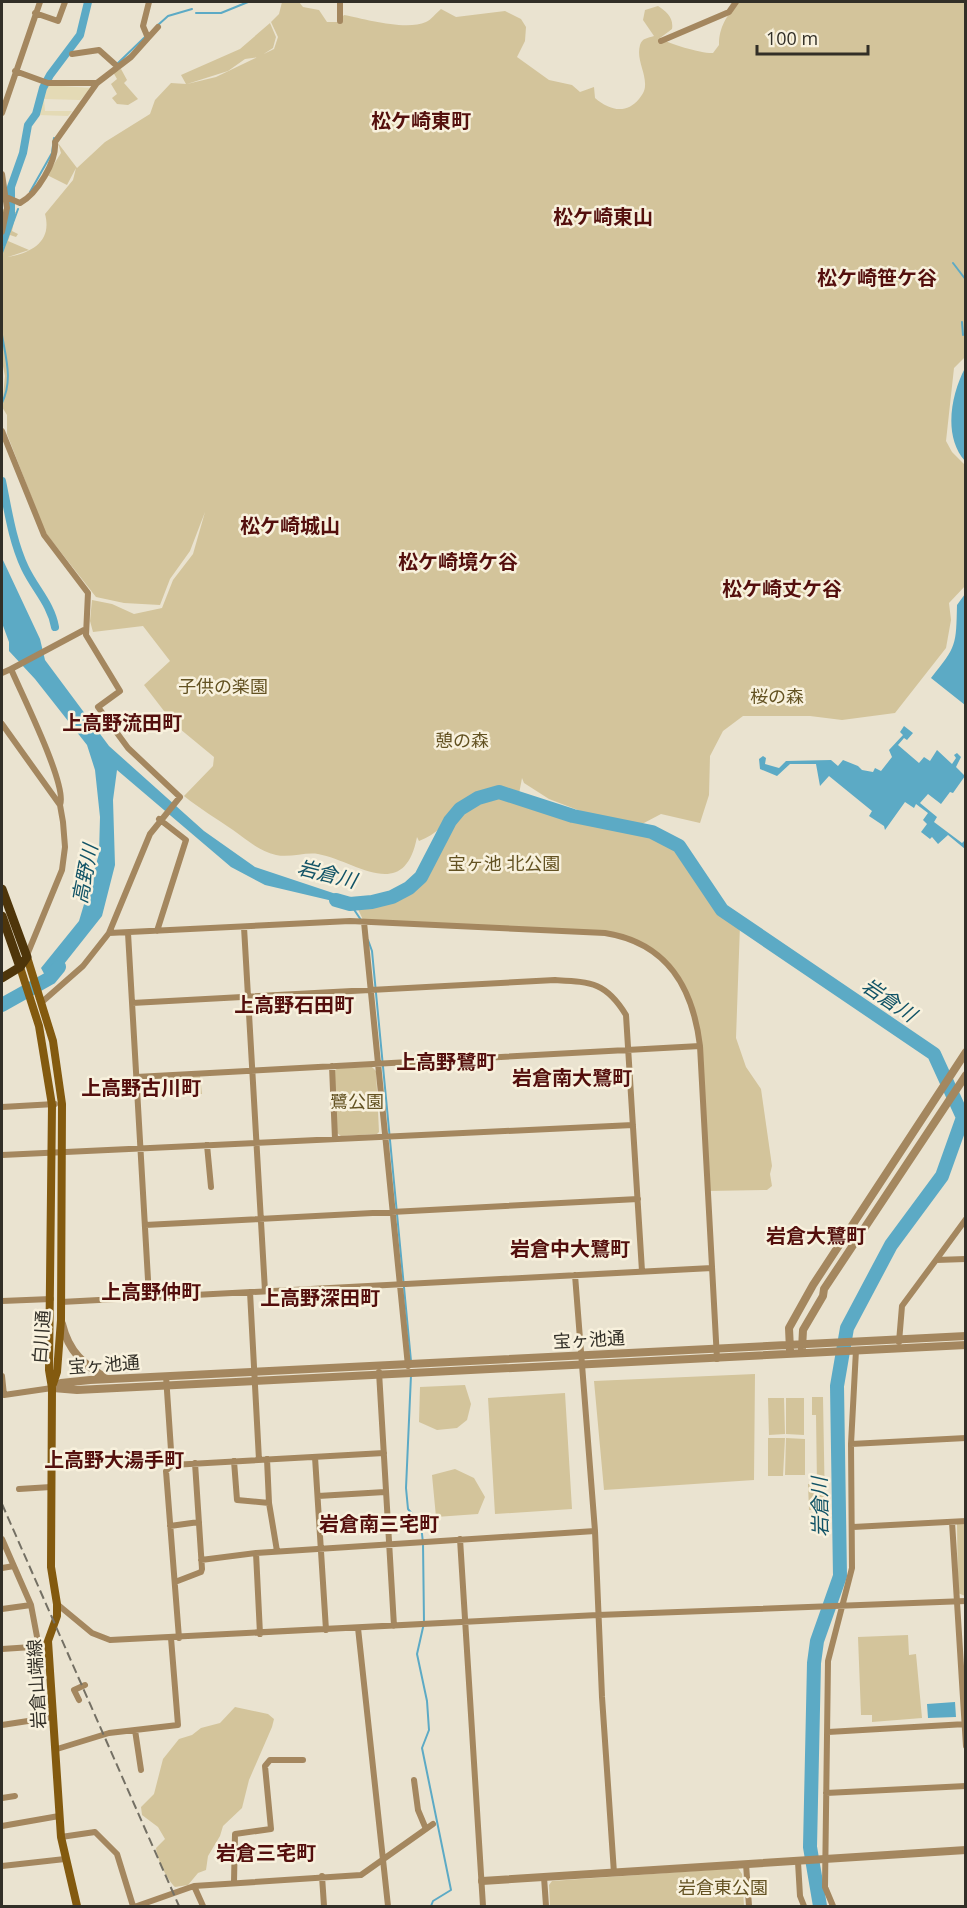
<svg xmlns="http://www.w3.org/2000/svg" width="967" height="1908" viewBox="0 0 967 1908" font-family="'Open Sans','Noto Sans JP',sans-serif">
<rect width="100%" height="100%" fill="#eae3d0"/>
<path fill="#d3c49b" d="M282,2H299L303,7L319,10L327,22H338L344,15C365,19 406,31 426,22C431,20 436,13 441,9L456,17L505,11L521,19L526,27L525,41L517,57L549,80L572,85L580,92L594,87L595,98C609,110 626,115 639,99C642,95 645,91 645,86C646,72 636,60 640,45C642,38 648,38 654,36L643,20L645,10L658,6C666,11 674,18 672,29L660,38C668,44 704,54 713,53L719,45C719,26 727,17 737,2H965L966,356L954,368L946,441L952,452L965,465L966,585L949,603L951,620L946,648L895,713L842,720L810,716H743L723,731L710,756L709,795L700,823L661,814L642,824L604,820L549,799L524,783L522,778L519,794C453,775 461,827 419,841L417,837C404,904 356,861 318,854C305,852 290,858 276,855C259,851 247,840 233,830C216,818 200,809 184,796L213,766L214,757L174,724L144,685L170,661L143,626L93,632L90,621L92,600L112,604L134,614L162,608L173,580L193,554L205,512L190,551L170,579L160,605L124,603L96,597L45,532L7,434V415L2,407L5,376L2,361V265L3,258C28,254 53,244 45,214L73,180L76,168L67,185L47,175L61,153L58,143L77,168L105,142L150,114L155,100L171,83L186,84L181,75L240,49L270,23L276,37L273,48L259,57L245,59L228,71L187,84L216,77L274,49L278,37L271,22L279,14Z
M121,69L127,80L124,83L138,99L128,105L117,104L112,98L117,94L111,84L117,79L113,72Z
M2,209L16,212L12,231L18,234L16,237L10,235L8,241L29,250L2,259Z
M498,793L592,825L600,823L647,833L672,845L720,910L740,925L736,1038L746,1067L761,1089L772,1166L770,1174L772,1186L767,1190L708,1191L700,1046L686,991L660,956L621,936L364,922L356,905C383,908 415,900 428,873C434,862 436,850 442,839C445,832 448,823 453,818C465,807 482,798 498,793Z
M372,1067L376,1071L379,1132L377,1134L341,1136L337,1133L334,1071L338,1068Z
M200,1076L202,1094L176,1095L175,1078Z
M755,1374L754,1480L604,1490L594,1381Z
M465,1385L471,1404L467,1420L457,1428L437,1430L419,1422L420,1387Z
M565,1393L572,1509L495,1514L488,1398Z
M812,1397H823L825,1510H809L808,1484H817L816,1415H812Z
M768,1398H784L785,1434L769,1435Z
M786,1398H804V1435L786,1434Z
M768,1438H785L783,1476H768Z
M786,1438L805,1439V1475H785Z
M455,1469L474,1478L485,1497L478,1514L436,1517L432,1475Z
M957,1524H965V1596L958,1593Z
M908,1635L909,1655L916,1654L922,1718L872,1722V1715H861L858,1637Z
M235,1707L268,1714L274,1719L272,1727L249,1780L242,1808L223,1826L220,1836L208,1856L206,1870L198,1873L188,1885L175,1887C167,1879 157,1860 156,1848L165,1839L158,1827L142,1815L141,1807L154,1794L163,1759L179,1739L192,1735L201,1728L220,1723Z
M738,1868L742,1874L744,1906H550L549,1885L552,1881Z"/>
<path fill="#e4dab5" d="M46,85L92,88L80,100L44,99L45,111H72L68,116L38,115Z"/>
<path fill="#5caac5" d="M965,368V461C943,436 951,395 965,368Z
M2,558L40,639L45,660L109,746L204,831L255,867L345,897L354,906L265,885L231,867L117,770L113,800L115,865L102,916L49,983L41,968L79,921L99,854L100,817L95,770L87,745L35,679L9,651V642L2,623Z
M965,594V705L931,678C957,646 956,645 957,605Z
M904,726L913,733L907,740L904,738L898,745L919,763L924,757L930,761L937,750L952,764L956,758L954,755L957,753L961,757L956,767L965,776L953,793L950,792L941,804L928,794L920,803L937,817L934,822L962,843L965,840V849L948,835L938,844L932,837L930,839L921,832L927,824L923,820L928,813L916,804L914,808L905,802L885,830L884,826L869,816L872,811L829,776L820,786L816,764H790L777,776L760,769L759,759L763,756L766,758L765,764L779,768L786,761L831,760L838,766L843,760L858,766L862,770L873,772L875,768L881,771L892,757L889,750L903,735L900,732Z
M955,1702L956,1717L928,1718L927,1704Z"/>
<g fill="none" stroke-linecap="round" stroke-linejoin="round">
<path stroke="#5caac5" stroke-width="2" d="M196,13H221L248,2
M158,25L168,16L192,9
M118,63L145,37
M30,192L52,153L54,138
M2,253L18,209
M953,263L966,280
M965,318L966,317
M962,322L963,335
M2,335C6,359 13,380 2,403
M351,905L361,920
M368,940L372,951L411,1361
M411,1375L406,1488L408,1509L421,1525L423,1543L424,1623L417,1654L427,1701L429,1730L422,1748L451,1890L433,1901L431,1906"/>
<path stroke="#5caac5" stroke-width="8" d="M2,243L11,217V187L23,153L28,125L36,114L43,88L50,75L80,35L88,2
M2,481C8,510 12,540 25,568C35,589 51,604 55,627"/>
<path stroke="#5caac5" stroke-width="14" d="M336,900L350,904L372,902L392,897L409,888L421,877L450,821L460,809L478,798L499,792L573,816L652,832L679,846L722,910L934,1054L966,1124
M2,1005L50,978L59,967
M820,1906L810,1847L814,1663L817,1641L840,1576L837,1386L847,1328L891,1245L942,1176L962,1120"/>
<path stroke="#a4875f" stroke-width="6" d="M340,2V21
M35,13L58,21L65,2
M148,38L158,27
M661,41L729,12L736,2
M72,54L99,50L118,67
M15,71L48,83H97
M2,113L40,2
M2,174L7,208L2,232
M6,197L20,203C37,194 57,161 55,142L97,83L131,57L148,38L143,26L149,2
M2,431L44,535L88,593L86,635L120,691L98,707L128,748L180,797L150,834L109,933L83,966L42,1002
M11,669L84,630
M2,673L11,669C21,693 68,786 60,805
M2,724L60,805L63,822L65,847L62,870L27,955
M364,922L408,1366
M244,927L265,1291
M157,931L186,840L159,819
M109,933L350,921L605,933C668,943 693,988 700,1046L717,1359
M128,933L149,1297
M132,1003L555,980C591,982 606,982 626,1015L642,1271
M332,1066L335,1139
M136,1077L700,1046
M2,1107L55,1104
M207,1145L211,1187
M2,1155L633,1125
M145,1225L638,1199
M936,1260L966,1219
M575,1275L595,1531L602,1697L614,1873
M250,1292L259,1460
M2,1301L51,1299
M61,1302L712,1268
M899,1342L902,1306L936,1260L966,1259
M379,1372L394,1626
M2,1376L4,1395L52,1388
M166,1376L172,1465
M851,1444L966,1438
M315,1457L326,1630
M267,1459L269,1503L277,1551
M234,1461L237,1500L269,1503
M19,1489L51,1487
M318,1496L385,1492
M952,1522L966,1746
M170,1526L199,1522
M853,1527L966,1521
M2,1539L31,1605L38,1642
M460,1539L483,1906
M256,1553L260,1634
M201,1560L256,1553L595,1531
M2,1568L14,1566
M175,1582L201,1572L202,1569L195,1463
M57,1604L92,1633L110,1640L598,1615L966,1601
M2,1609L31,1605
M358,1628L388,1906
M179,1638L166,1471L172,1465L384,1453
M2,1649L32,1647L41,1642
M79,1700L74,1690L85,1685
M2,1725L54,1717
M135,1730L141,1770
M828,1732L966,1724
M57,1749L109,1733L178,1725L171,1638
M414,1780L418,1810L426,1829
M826,1793L966,1786
M2,1798L15,1796
M2,1826L59,1816
M61,1837L95,1832L117,1854L133,1906
M798,1862L800,1896L804,1906
M746,1864L749,1906
M2,1866L65,1859
M322,1876L324,1906
M544,1877L546,1906
M234,1882L235,1834L271,1829L265,1766L270,1760H303
M194,1886L203,1906
M137,1906L194,1886L361,1875L433,1824
M833,1906L825,1887L828,1661L852,1568L851,1444L856,1350"/>
<path stroke="#a4875f" stroke-width="8" d="M62,1324C69,1353 84,1364 107,1379
M802,1349L803,1330L823,1296L824,1289L966,1075
M790,1350L789,1328L813,1285L966,1052
M52,1388L61,1383L90,1380L966,1336
M53,1388L77,1390L966,1345
M482,1881L966,1850"/>
<path stroke="#835a0f" stroke-width="8" d="M27,957L53,1041L62,1104L61,1320L57,1372L53,1384
M20,967L39,1026L52,1105L49,1370L52,1388L51,1567L57,1604V1616L48,1641L61,1837L77,1906"/>
<path stroke="#4e350a" stroke-width="9" d="M2,889L27,957L20,967L2,978
M2,916L20,967"/>
<path stroke="#747064" stroke-width="2" stroke-dasharray="9 4.5" stroke-linecap="butt" d="M2,1504L179,1906"/>
</g>
<g text-anchor="middle" stroke-width="5" stroke-linejoin="round" paint-order="stroke">
<g font-size="18" fill="#635222" stroke="#f8f1dd">
<text x="223" y="693">子供の楽園</text>
<text x="777" y="703">桜の森</text>
<text x="462" y="747">憩の森</text>
<text x="504" y="870">宝ヶ池 北公園</text>
<text x="357" y="1108">鷺公園</text>
<text x="723" y="1894">岩倉東公園</text>
</g>
<g font-size="18" fill="#322f27" stroke="#f8f1dd">
<text transform="translate(42 1337) rotate(-86)" y="6">白川通</text>
<text transform="translate(589 1340) rotate(-3)" y="6">宝ヶ池通</text>
<text transform="translate(104 1365) rotate(-4)" y="6">宝ヶ池通</text>
<text transform="translate(37 1684) rotate(-93)" y="6">岩倉山端線</text>
</g>
<g font-size="20" font-weight="bold" fill="#540f0d" stroke="#f8f1dd">
<text x="421" y="128">松ケ崎東町</text>
<text x="603" y="224">松ケ崎東山</text>
<text x="877" y="285">松ケ崎笹ケ谷</text>
<text x="290" y="533">松ケ崎城山</text>
<text x="458" y="569">松ケ崎境ケ谷</text>
<text x="782" y="596">松ケ崎丈ケ谷</text>
<text x="122" y="730">上高野流田町</text>
<text x="294" y="1012">上高野石田町</text>
<text x="446" y="1069">上高野鷺町</text>
<text x="572" y="1085">岩倉南大鷺町</text>
<text x="141" y="1095">上高野古川町</text>
<text x="816" y="1243">岩倉大鷺町</text>
<text x="570" y="1256">岩倉中大鷺町</text>
<text x="151" y="1299">上高野仲町</text>
<text x="320" y="1305">上高野深田町</text>
<text x="114" y="1467">上高野大湯手町</text>
<text x="379" y="1531">岩倉南三宅町</text>
<text x="266" y="1860">岩倉三宅町</text>
</g>
<g font-size="20" font-style="italic" fill="#115366" stroke="#f8f1dd">
<text transform="translate(85 874) rotate(-79)" y="7">高野川</text>
<text transform="translate(327 874) rotate(14)" y="7">岩倉川</text>
<text transform="translate(889 1000) rotate(34)" y="7">岩倉川</text>
<text transform="translate(820 1507) rotate(-91)" y="7">岩倉川</text>
</g>
</g>
<rect width="967" height="1908" fill="none" stroke="#322f27" stroke-width="6"/>
<path d="M757 45v9h111v-9" fill="none" stroke="#322f27" stroke-width="3"/>
<text x="766" y="45" font-size="18" fill="#322f27" stroke="#f8f1dd" stroke-width="4.5" paint-order="stroke">100 m</text>
</svg>
